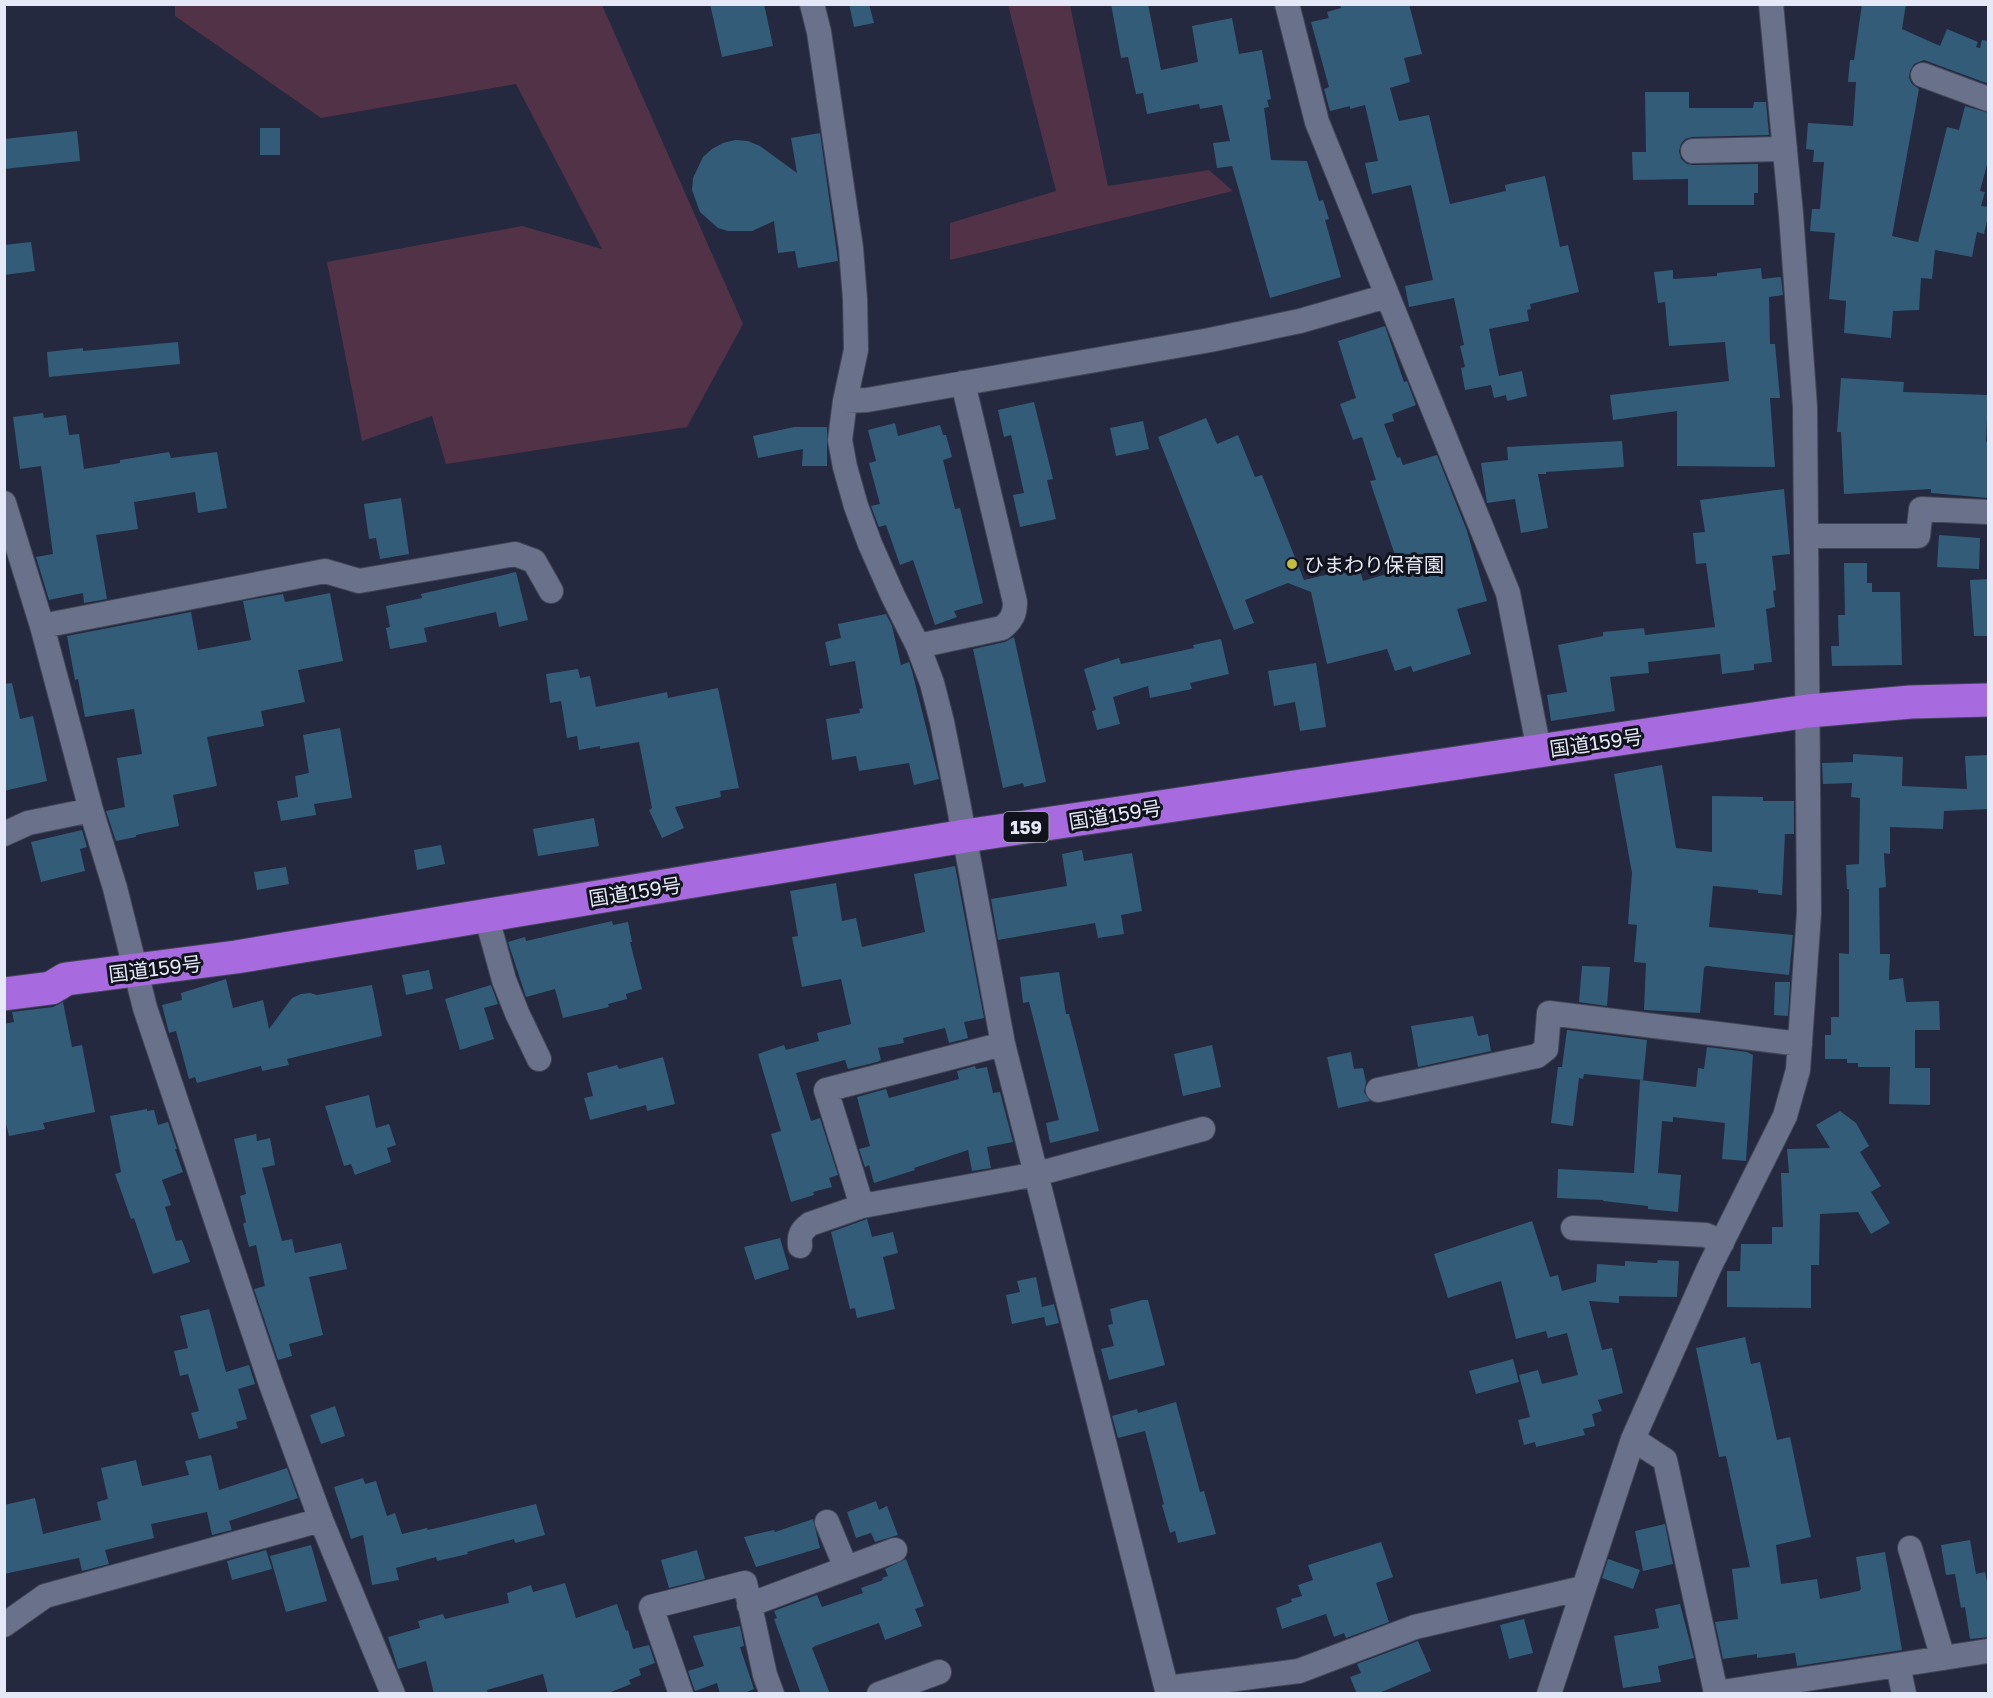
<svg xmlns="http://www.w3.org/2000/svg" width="1993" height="1698" viewBox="0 0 1993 1698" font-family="'Golos Text','Noto Sans JP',sans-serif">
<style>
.green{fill:#513246}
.building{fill:#335c78}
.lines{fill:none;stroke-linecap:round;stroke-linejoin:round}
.minor-casing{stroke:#424657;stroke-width:26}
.highway-casing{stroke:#424657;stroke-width:35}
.minor{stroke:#6a718a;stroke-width:24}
.highway{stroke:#a86bdf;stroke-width:33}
.poi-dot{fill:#c4bc3e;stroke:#10131c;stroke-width:2}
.labels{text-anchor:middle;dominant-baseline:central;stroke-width:6;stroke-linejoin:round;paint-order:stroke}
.shield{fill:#10131c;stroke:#a5a9b5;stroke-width:1.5}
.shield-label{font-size:18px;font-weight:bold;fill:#e5e9f7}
.poi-label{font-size:20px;fill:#e5e9f7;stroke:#10131c;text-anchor:start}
.street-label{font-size:20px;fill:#e5e9f7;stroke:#10131c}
</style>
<rect width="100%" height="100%" fill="#24293f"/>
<path class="green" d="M175,5H602L743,324L687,427L446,464L432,416L362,441L327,262L522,226L602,249L516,84L321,118L175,16Z
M1008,5H1070L1108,186L1209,170L1233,191L950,260V223L1056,191Z"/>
<path class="building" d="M710,4H764L773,46L722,57Z
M849,4H869L874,23L854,27Z
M1111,4H1148L1161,70L1198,62L1192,26L1232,18L1239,54L1262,50L1271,99L1267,100L1269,107L1264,108L1271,160L1307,161L1319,201L1323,200L1329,219L1325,220L1341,277L1270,298L1232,166L1217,168L1213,143L1230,141L1222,105L1200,109L1199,104L1147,114L1143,93L1136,94L1128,57L1121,58Z
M1340,4H1409L1422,54L1404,58L1410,82L1390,88L1399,121L1429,115L1450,204L1506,191L1505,185L1545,176L1560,247L1568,245L1579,292L1530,304L1531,309L1527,310L1529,321L1489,329L1499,376L1522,371L1527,396L1507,401L1506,395L1494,398L1491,385L1465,390L1461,368L1465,367L1460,346L1464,345L1454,298L1409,307L1405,286L1433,280L1411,185L1372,194L1365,163L1378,161L1365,105L1350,109V106L1330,111L1324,89L1329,87L1311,22L1329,18L1327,12L1341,8Z
M1862,4H1906L1902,29L1940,46L1947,29L1978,42L1976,47L1980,48L1982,40L1989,41V84L1924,60L1914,64L1910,71L1909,78L1912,84L1919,89L1892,236L1918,242L1947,127L1959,130L1965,106L1989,113V157L1980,191L1985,192L1981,206L1989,207V212L1984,234L1977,232L1972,257L1935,250L1932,279L1921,278L1919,310L1893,311L1891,338L1844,333L1846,301L1829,299L1835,233L1810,231L1812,209H1820L1824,162H1813L1814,150L1806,149L1808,123L1853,126L1856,82H1848L1850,60H1854Z
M1645,92H1689V108H1753L1754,102H1766L1769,135L1692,137L1685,139L1681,144L1679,151L1681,159L1687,164L1693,165L1758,164V193H1754V205H1688V179L1633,180L1632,152H1646Z
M260,128H280V155H260Z
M77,131L80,161L4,169V139Z
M820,133L838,261L798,268L795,251L778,253L774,221L752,231H728L718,228L700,212L692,190L693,178L703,157L712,149L723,143L735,140L748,141L760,146L797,173L791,138Z
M31,242L35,271L4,275V245Z
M1761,268L1762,279L1781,277L1783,295L1769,297L1770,344H1775L1780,398H1770L1775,467L1677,466V411L1613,420L1610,395L1729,381L1725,342L1669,346L1665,302L1658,303L1654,272L1673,270V279L1717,276V273Z
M1385,326L1404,382L1407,381L1416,405L1392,414L1394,421L1384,424L1397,458L1400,457L1403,465L1437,455L1467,531L1487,601L1457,609L1471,654L1413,672L1411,666L1395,671L1387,649L1327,664L1311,592L1288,583L1245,600L1254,623L1234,630L1158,437L1206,418L1217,444L1238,435L1255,477L1262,475L1304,580L1359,567L1363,581L1400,570L1370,481L1376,480L1362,437L1353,440L1340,404L1356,398L1338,341Z
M178,342L180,364L49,377L47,352L83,348V351Z
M1841,378L1904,382L1903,392L1988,395L1986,442H1989V498L1931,493V489L1844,494L1841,432H1837Z
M1034,402L1053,479L1047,480L1056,519L1020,527L1013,495L1024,493L1011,435L1004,437L998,410Z
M43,413L44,418L66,415L69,435L79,434L84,469L120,463V460L169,452L171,458L217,452L227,508L198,513L195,492L134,502L138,529L96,535L107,599L84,603L83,593L49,600L36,557L53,554L41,466L20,469L13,417Z
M1143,421L1149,449L1116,456L1110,428Z
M895,423L898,436L940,425L943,435H946L952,457L943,460L955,509L960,508L983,603L954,611L957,617L935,625L913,560L900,565L886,525L879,527L871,506L880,504L869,463L876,461L868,430Z
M794,427H827V466H802L803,449L758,458L753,436Z
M1622,441L1624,467L1546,472V474H1538L1548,528L1521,533L1515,499L1487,503L1481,463L1508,460L1507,447Z
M1784,489L1790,554L1772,556L1776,590L1773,591L1775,607L1766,609L1772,662L1754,664V670L1722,674L1720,654L1648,662L1649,673L1610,677L1615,711L1551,721L1547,695L1567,692L1558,645L1603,636V632L1644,628L1645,635L1715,627L1706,563L1696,564L1693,533L1705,532L1700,500Z
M401,498L409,554L380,559L376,538L369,539L364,504Z
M1939,535L1980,538L1979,569L1937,567Z
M1844,563H1867V583H1872V592H1900L1902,665L1832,666L1831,646H1839L1838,615H1845Z
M516,572L528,620L499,627L496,612L424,628L427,642L390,649L386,628L390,627L386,606L422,598L421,594Z
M1989,579V636H1974L1970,580Z
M330,593L343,661L298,670L305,702L261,711L264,726L207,737L217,786L173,795L179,826L136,835V837L116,841L106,811L125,807L117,758L142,754L134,709L85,717L78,679L75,680L67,636L191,612L198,650L251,640L243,601L283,594L285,602Z
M886,614L892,626L901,665L909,662L912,671L939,779L914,785L909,763L859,771L856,756L832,760L826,719L860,713L859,709L863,708L855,661L830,666L825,642L841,638L838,624Z
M1014,637L1046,782L1024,787L1023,783L1003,788L973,649L1005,642Z
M1221,639L1229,674L1190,683L1192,689L1150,698L1148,686L1113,697L1120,724L1097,730L1092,711L1096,710L1084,669L1119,658L1121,664L1194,648L1193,645Z
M1316,663L1326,727L1300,731L1295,702L1274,706L1268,671Z
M578,669L580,678L590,676L596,707L667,692L668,698L718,688L739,788L720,791L721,797L675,807L684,828L662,838L649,810L652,808L639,742L600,749V746L579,750L577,736L567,738L561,701L550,703L546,674Z
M12,683L20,719L33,716L47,781L4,791V684Z
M340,728L352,798L314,804L316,815L281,821L277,801L298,797L295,776L309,773L303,735Z
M1853,754L1903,757L1902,786L1967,789L1965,756L1989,755V809L1944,811L1943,829L1890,827V854L1884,853L1886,887L1879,888L1880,954H1890L1889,980L1903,978L1906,1002L1939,1001L1940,1030H1915V1068H1930V1105L1889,1104L1890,1067H1858V1063H1847V1059H1825V1035H1831V1017H1839V953L1849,954V889H1847L1846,865L1859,864L1860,798L1851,797L1852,783L1823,784L1822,763L1853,762Z
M1662,765L1676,848L1712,852V796L1763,797V801H1794V834H1785L1782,895L1758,893V890L1713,886L1709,927L1793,935L1789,975L1706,966L1704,968L1700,1013L1644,1010L1646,963L1634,962L1637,925L1628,924L1632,873L1614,774Z
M594,818L599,846L538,856L533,829Z
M82,830L87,847L80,849L85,871L41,882L31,842Z
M441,845L445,864L417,870L414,850Z
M1082,850L1084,861L1132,853L1142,911L1121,915L1124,934L1098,938L1095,923L998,940L991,899L1067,886L1062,854Z
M955,866L984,1018L964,1022L968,1038L949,1043L945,1028L903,1038L904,1043L878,1048L881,1060L877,1062L848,1069L845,1060L796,1073L811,1121L820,1118L838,1175L829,1178L832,1187L813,1192L814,1195L791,1202L771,1134L781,1131L758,1054L784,1045L786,1050L819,1041L817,1033L851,1024L841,979L802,987L792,937L798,936L790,891L836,883L842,921L856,918L862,947L925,932L914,874Z
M286,867L289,884L257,890L254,872Z
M612,921L613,925L628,922L632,942H630L642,989L626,994L627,999L608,1004L609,1007L563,1018L555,989L526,997L508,942L525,937L526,941Z
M1582,966L1610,967L1607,1006L1579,1002Z
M429,970L433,989L406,995L402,975Z
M1059,972L1066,1014H1069L1099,1131L1050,1143L1046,1123L1059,1120L1029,1002L1023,1003L1020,977Z
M226,979L233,1008L263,1000L269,1029L292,998L301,994L310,993L317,995L372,985L382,1036L287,1059L289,1065L262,1071L261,1066L197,1083L195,1077L189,1079L176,1031L169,1033L162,1005L182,1000L181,993Z
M1775,982H1790L1788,1016L1774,1015Z
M491,985L498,1004L484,1008L494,1039L460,1050L445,999Z
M63,1002L72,1047L82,1045L95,1112L43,1123L45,1129L9,1136L4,1116V1024L14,1022L12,1012L53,1007Z
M1473,1016L1478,1036L1488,1034L1491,1051L1418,1067L1411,1026Z
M1567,1030L1647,1040L1643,1080L1584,1074L1583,1079L1579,1078L1573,1126L1551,1123L1558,1067H1562Z
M1212,1045L1221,1087L1183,1096L1174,1054Z
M1707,1047L1747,1052L1753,1055L1746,1161L1722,1159L1725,1123L1673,1117V1122L1662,1121L1658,1173L1681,1175L1678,1212L1648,1209V1206L1603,1201V1200L1557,1198L1558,1169L1634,1173L1640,1080L1696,1087L1698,1068L1704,1069Z
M1351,1052L1354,1069L1363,1068L1366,1082L1364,1092L1370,1101L1338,1108L1327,1057Z
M663,1057L675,1104L647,1111L646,1105L590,1120L584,1098L593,1096L587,1073L617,1065L619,1069Z
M975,1066L976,1069L987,1067L993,1093L1000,1092L1013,1142L987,1147L991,1168L972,1171L968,1150L914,1168L915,1170L874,1183L869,1165L865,1167L859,1149L870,1146L857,1097L886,1089L889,1098L959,1079L957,1071Z
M369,1095L376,1128L389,1124L396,1145L387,1148L391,1162L355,1175L351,1164L344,1166L325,1106Z
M147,1109V1111L154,1110L158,1125L168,1122L177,1149H175L183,1172L162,1180L171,1205L165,1207L176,1241L182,1240L190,1262L153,1274L134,1218L131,1219L115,1174L121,1172L110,1116Z
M1840,1111L1856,1123L1869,1146L1860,1152L1881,1186L1871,1192L1890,1223L1871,1234L1858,1212L1820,1214L1819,1265H1811V1308L1727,1307V1271H1740L1741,1244H1772V1227H1783L1781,1173H1789L1787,1149L1830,1148L1816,1125Z
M256,1134L257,1141L270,1138L275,1165L262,1168L282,1241L292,1239L295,1253L341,1243L347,1269L309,1277L323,1335L289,1344L292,1356L278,1360L254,1289L265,1286L256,1245L249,1247L243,1224L246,1222L240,1196L246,1194L234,1139Z
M867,1219L872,1237L893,1232L898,1253L883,1257L895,1309L857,1318L855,1308L850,1309L831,1232Z
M1532,1221L1550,1277L1558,1275L1562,1291L1596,1282L1597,1264L1625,1266V1261L1657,1263L1658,1260L1679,1261L1677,1297L1619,1296V1303L1589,1301L1602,1350L1612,1348L1623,1393L1598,1400L1602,1411L1592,1414L1595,1426L1583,1429L1585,1435L1536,1447L1535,1442L1524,1445L1518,1420L1530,1417L1519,1375L1538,1370L1542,1384L1578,1375L1567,1333L1548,1338L1546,1331L1516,1339L1501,1281L1448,1298L1434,1254Z
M780,1238L789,1269L755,1280L744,1247Z
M1036,1277L1044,1317L1012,1324L1006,1295L1020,1292L1017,1281Z
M1142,1300H1148L1165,1365L1109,1380L1101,1349L1114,1346L1108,1325L1113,1324L1110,1309Z
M1054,1304L1059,1323L1046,1326L1042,1307Z
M209,1309L226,1372L249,1365L255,1384L238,1389L247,1419L236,1422L238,1428L199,1439L191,1413L199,1411L188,1374L180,1376L174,1351L188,1348L180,1316Z
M1745,1337L1751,1364L1760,1362L1777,1440L1790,1437L1811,1537L1776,1545L1781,1584L1817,1579L1820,1599L1859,1591L1861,1589L1856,1557L1885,1552L1902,1650L1797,1666L1795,1653L1757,1658V1654L1723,1659L1715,1622L1738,1619L1732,1569L1750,1567L1726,1456L1719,1457L1696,1348Z
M1513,1359L1519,1382L1476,1394L1469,1371Z
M1176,1402L1200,1492L1204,1491L1216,1534L1178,1543L1175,1531L1170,1533L1162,1505L1164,1504L1145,1431L1118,1438L1112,1416L1137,1409L1138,1413Z
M335,1406L345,1436L321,1444L310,1415Z
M211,1455L219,1490L287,1468L298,1498L229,1521L232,1530L212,1535L207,1512L151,1524L154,1538L105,1550L109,1564L82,1571L79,1558L4,1574V1505L35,1498L43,1534L101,1520L97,1502L108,1499L101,1468L136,1460L142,1486L189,1475L185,1461Z
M363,1478L365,1484L376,1481L387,1516L395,1513L402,1534L427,1528L428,1530L458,1523L536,1504L545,1535L515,1543L514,1539L467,1552L468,1554L437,1561L436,1557L396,1568L399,1580L372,1585L363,1535L351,1539L334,1487Z
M876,1501L879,1510L887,1506L898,1535L875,1542L871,1533L856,1538L847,1512Z
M813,1519L820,1548L756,1567L744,1537L774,1530L775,1532Z
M1665,1524L1673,1564L1643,1571L1635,1531Z
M1970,1540L1976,1574L1985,1572L1989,1591V1637L1970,1639L1965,1607L1961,1608L1955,1574L1946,1575L1941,1545Z
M1381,1542L1393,1577L1376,1583L1389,1622L1346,1638L1344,1633L1334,1637L1326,1614L1282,1629L1276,1608L1292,1602L1291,1599L1302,1596L1298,1585L1313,1580L1308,1565Z
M311,1545L327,1601L286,1612L270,1556Z
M266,1550L272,1569L232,1580L227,1561Z
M697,1550L705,1579L669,1588L661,1560Z
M906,1559L924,1606L915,1609L922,1626L885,1640L879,1623L815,1646L812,1648L830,1694H801L774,1619L777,1618L774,1611L817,1595L822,1607L863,1593L861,1588L883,1580L882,1578L888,1576L885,1569Z
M1608,1559L1640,1570L1633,1589L1602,1578Z
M565,1583L576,1618L617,1604L626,1631L628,1630L633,1649L649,1645L655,1663L639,1669L641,1675L629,1680L631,1684L606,1694H548L543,1674L487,1690L488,1694H434L426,1661L398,1669L388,1637L420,1628L418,1621L443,1614L445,1619L509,1603L507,1593L531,1585L533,1592Z
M1680,1604L1694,1658L1658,1666L1661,1682L1623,1688L1614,1636L1659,1628L1655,1609Z
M1524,1619L1533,1653L1509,1659L1500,1625Z
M740,1626L744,1646L740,1647L754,1689L742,1694H720L717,1683L695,1691L688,1671L704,1666L693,1636Z
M1418,1641L1431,1671L1377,1694H1357L1350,1677L1361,1673L1357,1664Z"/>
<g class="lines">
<defs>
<path id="minor" d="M812,4L819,32L851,248L855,299L856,350L845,401L840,440L845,467L856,506L870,544L893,596L918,646L932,683L942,722L958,802L1003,1044L1168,1694
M1287,4L1317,122L1508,593L1539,750
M1923,75L1988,99
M1693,151L1785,149
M845,401L867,400L1210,340L1300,321L1387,296
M4,503L42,626L91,810L115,888L145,1008L271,1384L321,1520L393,1694
M1806,536H1918L1921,509L1988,512
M42,626L325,571L359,581L515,554L534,561L551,591
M918,646L1002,628C1012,620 1015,614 1015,602L963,383
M4,834L28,823L91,810
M486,915L504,980L517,1013L539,1059
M1003,1044L826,1090L862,1206L1037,1174L1203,1129
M1378,1090L1537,1056L1546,1049L1549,1013L1800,1044
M1573,1228L1706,1235L1722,1243
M800,1246C799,1235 801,1231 810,1224L862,1206
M1633,1439L1665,1460L1716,1693L1898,1665L1904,1694
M827,1522L846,1568
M1910,1548L1943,1658
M749,1605L895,1550
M4,1625L45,1596L321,1520
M1898,1665L1988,1651
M1167,1688L1299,1671L1415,1627L1583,1588
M681,1694L651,1607L745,1583L765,1675L772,1694
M879,1694L939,1672
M1549,1694L1633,1439L1709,1268L1785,1116L1798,1070L1809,913L1805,407L1791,214L1771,4"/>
<path id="highway" d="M4,994L51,988L66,979L236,957L965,836L1808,711L1911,702L1988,700"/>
</defs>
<use href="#minor" class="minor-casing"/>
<use href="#highway" class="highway-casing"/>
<use href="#minor" class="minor"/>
<use href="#highway" class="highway"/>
</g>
<circle class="poi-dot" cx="1292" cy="564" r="6"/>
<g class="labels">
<rect class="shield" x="1003.5" y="812" width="45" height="30" rx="4.5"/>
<g class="shield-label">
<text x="1026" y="827">159</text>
</g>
<g class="poi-label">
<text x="1304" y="564">ひまわり保育園</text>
</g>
<g class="street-label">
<text transform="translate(1596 742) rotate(-8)">国道159号</text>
<text transform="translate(1115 814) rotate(-9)">国道159号</text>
<text transform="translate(635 891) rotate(-9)">国道159号</text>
<text transform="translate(155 968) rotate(-7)">国道159号</text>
</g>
</g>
<rect width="1993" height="1698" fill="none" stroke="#e5e9f7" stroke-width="12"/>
</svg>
